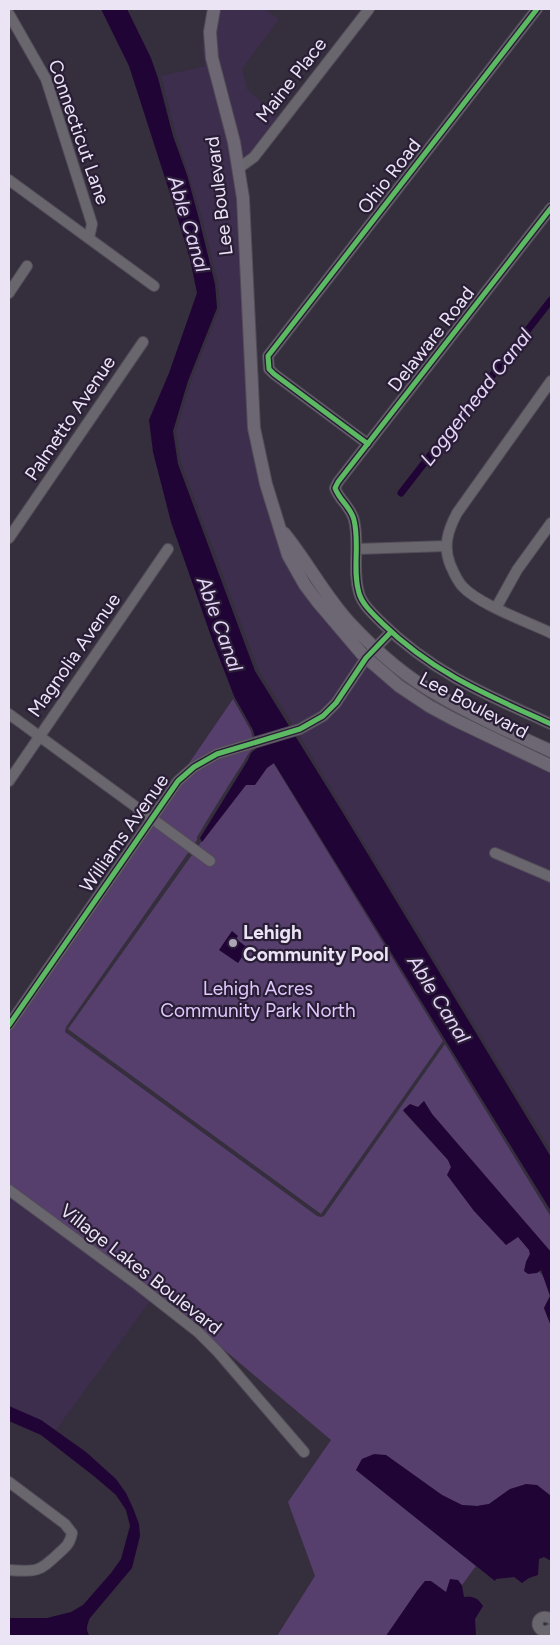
<svg xmlns="http://www.w3.org/2000/svg" width="560" height="1645" viewBox="0 0 560 1645" font-family="Figtree,sans-serif">
<style>
.built{fill:#3c2e4c}
.green{fill:#563f6c}
.water{fill:#210436}
.lines{fill:none;stroke-linecap:round;stroke-linejoin:round}
.canal{stroke:#210436;stroke-width:7}
.minor-casing{stroke:#524c59;stroke-width:12}
.major-casing{stroke:#524c59;stroke-width:14}
.minor{stroke:#6a666d;stroke-width:10}
.major{stroke:#6c6772;stroke-width:12}
.cycleway-casing{stroke:#2a1e37;stroke-width:8}
.cycleway{stroke:#5cba63;stroke-width:5}
.poi-dot{fill:#aba4b4;stroke:#2a1e37;stroke-width:2}
.labels{text-anchor:middle;dominant-baseline:central;stroke-width:4.5;stroke-linejoin:round;paint-order:stroke}
.street-label{font-size:19px;fill:#ebe4f5;stroke:#2a1e37}
.poi-label{font-size:19px;font-weight:bold;fill:#ebe4f5;stroke:#2a1e37;text-anchor:start}
.park-label{font-size:19px;fill:#e1c8fe;stroke:#2a1e37}
.water-label{font-size:20px;font-style:italic;fill:#e6d5fa;stroke:#2a1e37}
</style>
<rect width="100%" height="100%" fill="#352e3c"/>
<path class="built" d="M206,9H210L235,169L245,333L274,528L361,659L333,701L321,713L294,727L258,669L181,463L176,431L191,381L220,307L218,283L202,218L176,135L161,76L205,66L202,48Z
M218,9H265L279,19L242,69L247,89L279,118L242,168L215,57Z
M366,663L551,770V1151L298,734L304,732Z
M9,1192L153,1297L56,1430L41,1420L9,1406Z"/>
<path class="green" d="M233,699L251,731L253,739L183,772Z
M255,747C248,752 246,759 241,766C226,789 212,812 197,837V840L66,1027L65,1032L317,1216L321,1217L324,1216L445,1044L551,1217V1252L432,1114L424,1101L418,1107L403,1111L448,1160L451,1167L506,1245L518,1236L529,1250L530,1254L526,1262C543,1272 545,1277 550,1296L544,1308L551,1326V1496L537,1485L510,1489L489,1504L477,1506L462,1505L442,1495L386,1455L362,1459L356,1470L476,1566L462,1585L458,1580L446,1592L425,1581L417,1591L386,1636H277L315,1576L288,1502L331,1440L215,1342L9,1192V1031L181,783L210,761Z
M266,751L443,1041L321,1214L68,1029Z"/>
<path class="water" d="M101,9H127L151,58L158,78L173,136L187,175L199,219L215,284L217,308L188,381L173,431L178,464L255,671L343,813L551,1157V1211L274,763L267,768L255,785H246L202,842L200,838L248,760L251,753L258,747L253,730L234,696L212,639L171,522L153,452L149,420L169,373L197,293L190,259L174,206L129,66Z
M232,931L238,936L236,939L248,948L238,963L219,950Z
M424,1101L432,1114L551,1252V1326L544,1308L550,1296L541,1270L537,1273L528,1274L524,1271L526,1262L530,1254L529,1250L518,1237L506,1245L474,1211L447,1175L451,1167L448,1160L403,1110L410,1104L418,1107Z
M9,1406L41,1420L86,1452L116,1479L126,1493L133,1508L139,1524L140,1536L132,1568L90,1618C87,1625 85,1630 90,1636H9V1618H47L71,1612L83,1605L111,1573L121,1559L130,1526L126,1510L116,1495L95,1477L41,1435L9,1421Z
M374,1454L386,1455L442,1495L462,1505L477,1506L489,1504L510,1489L526,1484L537,1485L551,1496V1561L544,1557L539,1559L538,1575L529,1578L522,1583L514,1577L496,1579L495,1581L356,1470L362,1459Z
M450,1579L458,1580L462,1586L464,1597C473,1596 478,1598 483,1606L475,1619L476,1636H386L417,1591L425,1581H431L446,1592Z"/>
<g class="lines">
<path class="canal" d="M401,493L551,300"/>
<defs>
<path id="minor" d="M9,14L46,79L92,224L89,238
M239,168L254,157L369,9
M9,180L154,286
M551,208L338,482L335,488C339,500 351,507 354,520C360,544 352,570 359,593C362,604 373,614 382,623C433,673 487,695 551,724
M9,293L27,266
M551,381L457,513C448,530 443,546 450,564C454,573 457,581 463,587C480,605 528,622 551,633
M368,444L274,374L269,369L268,356L537,9
M9,538L143,342
M357,549L446,546
M496,608L517,570L551,523
M9,714L210,861
M9,781L168,549
M495,853L551,877
M9,1025L178,781L194,767L217,754L300,729L323,716L336,703L366,658L391,632
M9,1190L138,1285L198,1332L218,1352L304,1452
M9,1482L65,1524L72,1533C70,1543 67,1546 59,1553C39,1572 37,1572 9,1570
M551,1619C540,1611 531,1626 544,1632L551,1629"/>
<path id="major" d="M214,9L210,32L212,58L234,142L243,198L254,428L266,484L288,555L305,585L317,601L362,654L399,686L429,706L455,720L551,766
M284,533C307,561 324,595 349,622C375,650 405,677 438,695C474,716 513,734 551,751"/>
</defs>
<use href="#minor" class="minor-casing"/>
<use href="#major" class="major-casing"/>
<use href="#minor" class="minor"/>
<use href="#major" class="major"/>
<defs>
<path id="cycleway" d="M551,208L338,482L335,488C339,500 351,507 354,520C360,544 352,570 359,593C362,604 373,614 382,623C433,673 487,695 551,724
M368,444L274,374L269,369L268,356L537,9
M9,1025L178,781L194,767L217,754L300,729L323,716L336,703L366,658L391,632"/>
</defs>
<use href="#cycleway" class="cycleway-casing"/>
<use href="#cycleway" class="cycleway"/>
</g>
<circle class="poi-dot" cx="233" cy="943" r="5"/>
<g class="labels">
<g class="street-label">
<text transform="translate(291 80) rotate(-52)">Maine Place</text>
<text transform="translate(79 132) rotate(71)">Connecticut Lane</text>
<text transform="translate(389 176) rotate(-52)">Ohio Road</text>
<text transform="translate(219 196) rotate(-97)">Lee Boulevard</text>
<text transform="translate(431 339) rotate(-52)">Delaware Road</text>
<text transform="translate(70 418) rotate(-56)">Palmetto Avenue</text>
<text transform="translate(74 655) rotate(-55)">Magnolia Avenue</text>
<text transform="translate(474 705) rotate(28)">Lee Boulevard</text>
<text transform="translate(124 833) rotate(-55)">Williams Avenue</text>
<text transform="translate(141 1269) rotate(38)">Village Lakes Boulevard</text>
</g>
<g class="poi-label">
<text x="243" y="932">Lehigh<tspan x="243" dy="22">Community Pool</tspan></text>
</g>
<g class="park-label">
<text x="258" y="988">Lehigh Acres<tspan x="258" dy="22">Community Park North</tspan></text>
</g>
<g class="water-label">
<text transform="translate(189 224) rotate(73)">Able Canal</text>
<text transform="translate(476 397) rotate(-52)">Loggerhead Canal</text>
<text transform="translate(220 624) rotate(70)">Able Canal</text>
<text transform="translate(439 999) rotate(58)">Able Canal</text>
</g>
</g>
<rect width="560" height="1645" fill="none" stroke="#ebe4f5" stroke-width="20"/>
</svg>
